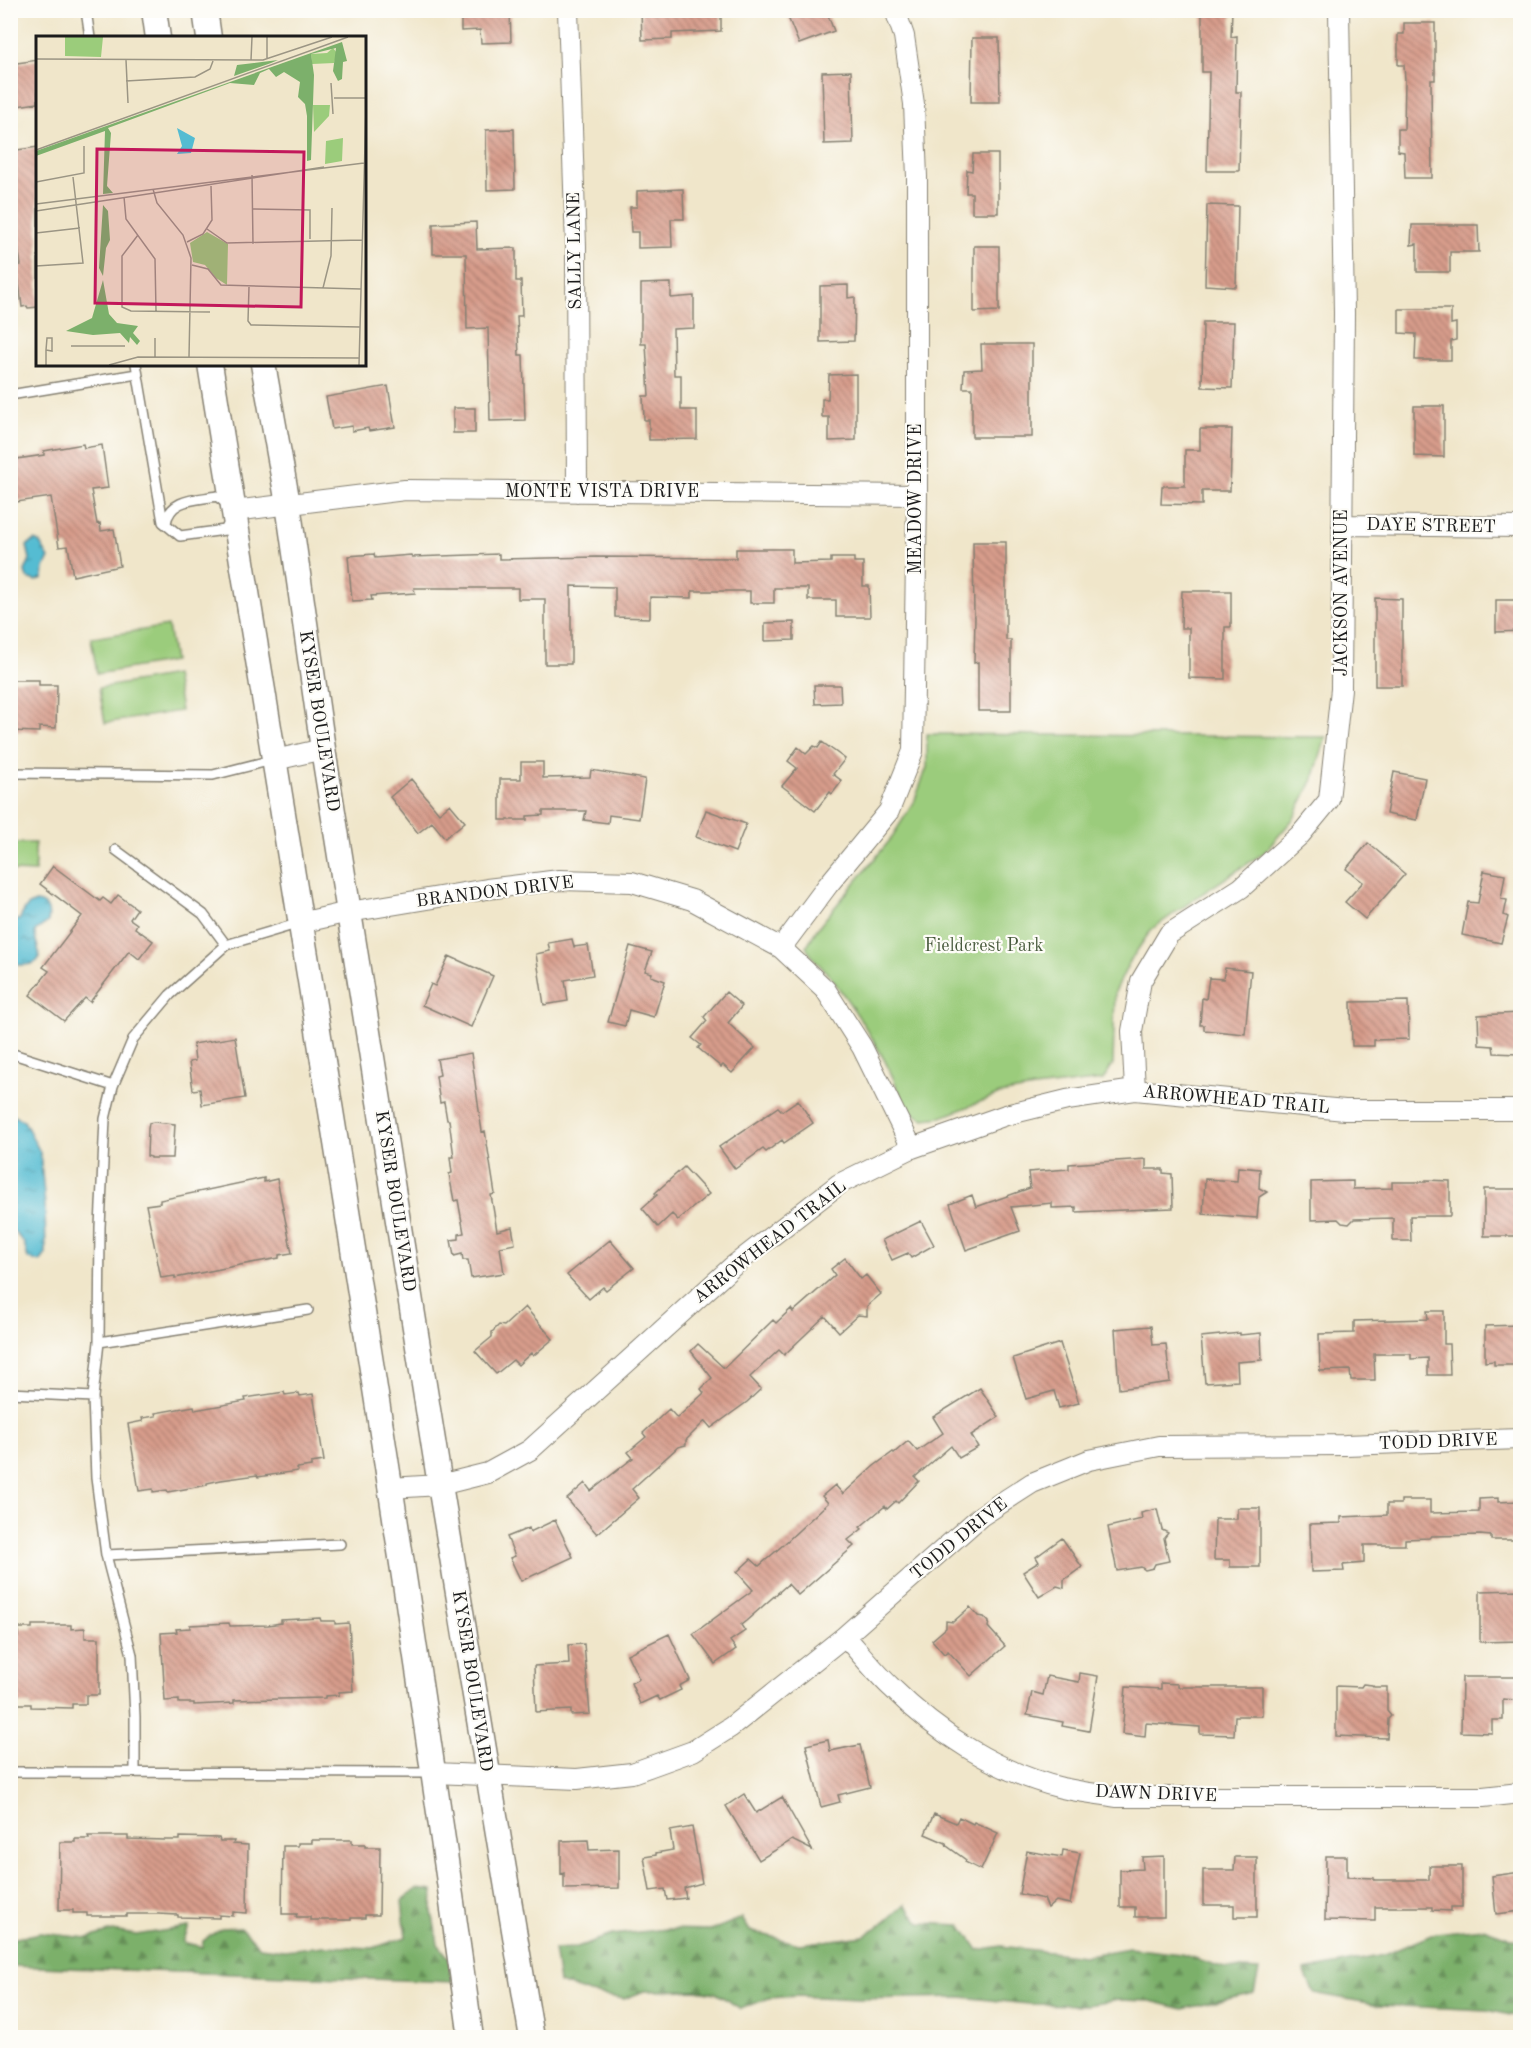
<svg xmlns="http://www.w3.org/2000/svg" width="1531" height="2048" viewBox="0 0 1531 2048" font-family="'Old Standard TT',serif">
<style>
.forest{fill:url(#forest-firs);stroke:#4c6644;stroke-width:1.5}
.park{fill:#9bcc7b;stroke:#5c744c;stroke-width:1.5}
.water{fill:url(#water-ripples);stroke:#386c77;stroke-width:1.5}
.building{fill:url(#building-back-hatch)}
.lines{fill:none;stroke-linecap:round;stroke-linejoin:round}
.service-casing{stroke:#868173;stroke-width:12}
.minor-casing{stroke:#868173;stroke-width:22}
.tertiary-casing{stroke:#868173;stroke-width:27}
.service{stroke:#fff;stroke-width:9}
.minor{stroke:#fff;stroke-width:20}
.tertiary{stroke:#fff;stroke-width:24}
.labels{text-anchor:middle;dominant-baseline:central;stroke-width:4.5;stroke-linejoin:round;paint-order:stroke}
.street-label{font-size:18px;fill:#1c1c1c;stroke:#fdfcf7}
.park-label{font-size:18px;fill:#485a3d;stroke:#fdfcf7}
.inset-road{fill:none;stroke:#9b9584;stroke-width:1.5}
.view{fill:#c2185b;fill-opacity:0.15;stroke:#c2185b;stroke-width:3}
.inset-edge{fill:none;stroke:#1c1c1c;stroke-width:3}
</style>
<defs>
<pattern id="forest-firs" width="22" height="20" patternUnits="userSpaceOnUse" patternTransform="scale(1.5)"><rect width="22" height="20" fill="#7cb06b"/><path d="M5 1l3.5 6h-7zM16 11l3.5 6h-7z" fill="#658e57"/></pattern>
<pattern id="water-ripples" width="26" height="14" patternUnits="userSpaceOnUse" patternTransform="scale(1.5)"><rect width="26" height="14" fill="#54bcd2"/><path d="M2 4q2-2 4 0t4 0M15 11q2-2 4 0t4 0" fill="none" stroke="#4598aa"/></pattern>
<pattern id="building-back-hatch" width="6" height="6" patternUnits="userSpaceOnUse" patternTransform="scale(1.5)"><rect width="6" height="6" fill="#d79c8b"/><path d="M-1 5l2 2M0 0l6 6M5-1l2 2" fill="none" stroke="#ae7e71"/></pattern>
</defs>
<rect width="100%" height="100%" fill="#fdfcf7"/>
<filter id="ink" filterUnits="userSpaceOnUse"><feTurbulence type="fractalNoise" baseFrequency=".0167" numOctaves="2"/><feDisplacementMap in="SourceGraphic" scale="12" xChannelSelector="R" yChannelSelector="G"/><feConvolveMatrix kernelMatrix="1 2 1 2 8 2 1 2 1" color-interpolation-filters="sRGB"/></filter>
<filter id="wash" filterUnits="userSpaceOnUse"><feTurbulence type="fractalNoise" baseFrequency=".008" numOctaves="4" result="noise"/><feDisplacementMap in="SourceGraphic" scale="24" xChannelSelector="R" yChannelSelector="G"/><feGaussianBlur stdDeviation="1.35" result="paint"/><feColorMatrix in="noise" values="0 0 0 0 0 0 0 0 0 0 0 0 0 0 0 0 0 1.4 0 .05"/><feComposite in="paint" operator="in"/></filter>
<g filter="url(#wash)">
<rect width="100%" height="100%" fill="#f0e6ca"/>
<path class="forest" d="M417,1889L433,1891L432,1911L438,1944L449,1958L453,1982L11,1966V1939L40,1933L88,1938L113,1931L136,1935L189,1927L183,1942L202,1947L203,1941L221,1928L241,1927L260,1947L284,1950L324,1946L373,1948L406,1937L402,1901Z
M905,1904L920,1923L961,1925L978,1950L1001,1946L1083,1956L1129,1948L1181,1954L1225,1968L1259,1970L1254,1993L1183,2009L1150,2001L1119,2000L1087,2005L1028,2004L961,1997L858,1999L797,1996L769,1998L741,2009L716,1993L696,1990L644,1991L624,1999L590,1993L559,1983L554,1949L574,1948L612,1935L666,1929L712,1930L742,1918L750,1931L799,1944L864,1936L886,1921Z
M1483,1928L1520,1941V2017L1487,2010L1379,2005L1314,1993L1304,1971L1384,1955L1436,1933Z"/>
<path class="park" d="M168,626L174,661L97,674L91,638Z
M175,675L181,711L105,723L99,688Z
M927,734L1326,737L1313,779L1294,818L1264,853L1203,893L1151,930L1130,961L1115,992L1113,1064L1103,1080L1034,1088L1000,1094L942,1117L924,1119L906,1110C890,1062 862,1020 833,980C824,968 814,962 806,947L817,929L890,840L914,802L927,767Z
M11,843H35V872L11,871Z"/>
<path class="water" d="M35,540L40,543L49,558L44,568L43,578L36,581L27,578L25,571L30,559L27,546L31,542Z
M36,902C48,903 50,911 48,922L35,931C33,945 54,967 18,965L12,958L14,956L13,948L11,945V920H19C25,910 25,905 36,902Z
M11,1114L24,1121L40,1152L45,1205L46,1254L40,1262L28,1259L24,1243L11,1228Z"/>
<g id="blocks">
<path class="building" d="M461,10H510L511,42L481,43L480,30L461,31Z
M641,10H721V31L672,33V39L642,40Z
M785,10H826L834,31L799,44Z
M1202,10H1232L1231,37L1237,36L1236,92H1241L1239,171H1207L1209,72H1202Z
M1404,23H1435V80H1431L1432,178H1405L1404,152L1398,151V129H1404L1405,80L1404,65H1398V34H1404Z
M972,38H999L1000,102H971Z
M38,60V103L10,107V64Z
M851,71L853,143L824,144L822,72Z
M514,129L515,189L487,190L486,130Z
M38,147V307L28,308L27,306L22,307L17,266L21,265L13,217H10V151Z
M973,154H998V213H972V193H966L967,170L972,171Z
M683,189L684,219H671L672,247L638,248V232H631L630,207H637V191Z
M1207,205L1238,206L1236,287L1205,285Z
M476,222L477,249L516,248V281H521L522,316H517L519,355H523L525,420L490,421L488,328L467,329L466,254H433V224Z
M1412,225H1478L1479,252H1450V272H1417V244L1411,245Z
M974,246H999V311L974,312Z
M671,283V298L694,296V328L673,329L674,375H681V410H697V439L649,440V420H644L643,396H649L646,344H641V284Z
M848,285V298L855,297L854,341L820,342V286Z
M1399,309H1451V324L1456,323V340L1451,341V360H1415L1416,334L1399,333Z
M1203,322H1234L1232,388L1202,387Z
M981,344H1032V437H972V388H963L964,370L982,369Z
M856,374V440L829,441V417H822V399H828L829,375Z
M388,386L395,427L369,431L368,428L352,431V426L332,429L326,397Z
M1414,406H1444V457L1414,456Z
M453,408H475V433H453Z
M1200,429H1232L1230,491H1202V505L1161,504L1162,486H1185V450H1200Z
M83,444L84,448L102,445L108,488L91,490L97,524L100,523L101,531L114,529L120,566L73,576L68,546L59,547L51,497L10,503V460L44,455V451Z
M973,542H1006V640H1011V711H978V662L974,663L975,616H974Z
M736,549H792V563L831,562V558H854V562H863V586H869L870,617H836V600H808V588H774V603H750V591H692V598L650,597V618L615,617V587L571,586V664H545V599H518V588H414L415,593L371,596L372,600L352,601L348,556L374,554L375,558L411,555L412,557L499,554V559L596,557L736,558Z
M1182,591H1231V627H1225V679L1189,678V628H1181Z
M1375,598L1402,599V686H1375Z
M1496,600H1521V631L1496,632Z
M794,622V640L765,641V623Z
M10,680H39V685H57L56,728L39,727V732L10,731Z
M814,685H840L841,703L815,704Z
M822,742L845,759L833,774L842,781L832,794L830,792L815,811L782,786L797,768L788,761L798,747L806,754L814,746L818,748Z
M521,762H543V778L590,777L591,770L645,779L639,819L609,815L608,823L584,820L586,811H543V815L527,816V820H500V779H521Z
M1394,772L1425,778L1417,820L1386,814Z
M411,779L439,813L450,804L465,822L445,838L432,822L418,833L390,797Z
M706,810L746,824L735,852L696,837Z
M1368,843L1405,874L1365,919L1345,902L1363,882L1346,869Z
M53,866L100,901L103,898L111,904L118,895L137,909L130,919L137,924L135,928L153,941L139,959L129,951L90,1002L85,998L64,1021L30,995L49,971L43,967L82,916L40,884Z
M1484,871L1505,875L1501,899L1507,900L1504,915L1508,917L1501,943L1462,935L1468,902L1478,903Z
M572,939L574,947L588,945L593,975L565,980L568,1001L544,1005L536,954L550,951L548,943Z
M630,946L652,952L645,971L652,973L651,976L665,981L654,1017L629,1010L625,1026L608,1022Z
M449,956L493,976L471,1027L422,1005L431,984L435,986Z
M1225,968L1251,971L1245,1034L1204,1030V1025H1200L1202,998L1206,999L1209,978L1223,979Z
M726,992L742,1006L728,1023L755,1048L732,1073L723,1065L721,1067L698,1048L701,1045L692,1038L707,1021L704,1017Z
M1408,1001L1409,1039L1374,1040V1046H1352L1351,1002Z
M1521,1013V1046H1518V1054L1494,1053L1493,1046L1479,1045L1478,1015Z
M235,1037L245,1098L202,1105L200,1089L193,1090L189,1062L195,1061L193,1044Z
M471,1053L482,1132L485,1131L495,1194L491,1195L497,1231L512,1227L515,1244L500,1247L504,1273L471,1278L468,1260H463L462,1254L454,1256L451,1240L459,1239V1234L464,1233L458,1200L454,1201L449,1174L452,1173L450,1157H454L449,1120H447L444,1102L440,1103L436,1076L440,1075L437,1059Z
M798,1100L813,1123L784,1143L782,1140L766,1152L763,1149L735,1169L719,1147L778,1107L782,1111Z
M154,1122L175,1124L173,1158H151V1157L147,1156L148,1129L149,1123Z
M1146,1159V1169H1163V1173L1172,1174L1173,1208L1076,1212V1207L1052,1208V1203L1011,1207L1020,1231L966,1250L950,1204L972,1195L976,1207L1030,1188L1028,1172L1069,1169V1164Z
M684,1167L709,1194L678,1220L672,1214L658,1227L642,1208L657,1195L655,1193Z
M1238,1167L1260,1169L1259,1188L1267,1192L1259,1197L1257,1218L1203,1214L1205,1179L1237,1181Z
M264,1178V1182L277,1179L292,1253L279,1255V1258L240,1265L175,1278V1276L161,1278L146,1205L160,1203V1200Z
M1426,1180L1450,1181V1216H1410L1411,1241H1393V1218L1354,1219L1349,1224L1342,1223L1338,1219L1311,1220V1182L1353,1181V1189L1392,1188V1182H1426Z
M1484,1189H1521V1236H1484Z
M921,1221L934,1245L911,1258L908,1253L892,1260L882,1240Z
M610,1240L634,1268L606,1290L603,1287L589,1299L567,1275Z
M845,1258L861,1279L866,1275L881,1294L867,1306V1316L858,1315L839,1332L825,1316L784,1355L779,1350L750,1377L761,1389L747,1402L711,1428L705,1421L686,1440V1445L678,1447L632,1489L639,1498L597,1534L567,1499L585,1483L591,1491L633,1458L628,1452L646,1437L643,1433L669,1409L677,1418L704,1393L701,1389L712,1378L691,1351L698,1344L724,1368L773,1320L776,1323L791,1309L793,1312L835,1275L831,1269Z
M525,1307L553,1339L533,1356L531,1353L518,1365L513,1360L496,1374L475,1351L492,1337V1332L499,1325L504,1326Z
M1427,1311H1444V1344H1449L1450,1375H1428V1358L1411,1359V1354H1374L1375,1380H1351L1350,1370L1320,1371L1319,1334L1354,1333V1321L1428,1319Z
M1521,1325V1365H1494V1361L1485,1362V1326Z
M1151,1326L1153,1345L1166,1344L1170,1382L1119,1389L1115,1329Z
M1240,1333V1335L1261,1333L1262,1360L1237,1362L1238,1381L1205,1383L1201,1337Z
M1060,1343L1079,1403L1059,1408L1054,1391L1026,1399L1013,1358Z
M980,1388L999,1417L971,1435L978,1447L959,1458L951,1446L915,1477L919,1481L898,1503L896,1501L887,1509L885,1506L860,1527L862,1529L848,1540L854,1546L798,1595L788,1584L746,1621L741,1625L745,1631L730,1641L736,1649L715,1664L693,1634L753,1590L737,1572L751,1559L759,1566L783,1545L828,1503L822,1496L835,1485L843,1494L874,1466L893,1452L894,1453L908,1441L917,1451L943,1433L933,1417Z
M284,1392L285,1395L299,1393L300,1396L313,1394L324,1461L311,1463V1466L297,1468L298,1471L258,1477L257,1475L221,1480L207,1483V1485L168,1492L167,1490L153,1492V1489L139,1491L128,1424L143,1421L142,1418L156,1416L155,1413L194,1406L195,1410L246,1401L245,1398Z
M1498,1498V1502L1519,1501L1521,1540H1491V1536L1480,1535L1431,1536L1429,1538L1405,1539V1545H1364V1563L1343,1565L1344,1571L1311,1572L1310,1524L1341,1523V1517L1387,1515V1504H1401V1500H1430V1513L1479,1512V1499Z
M1237,1508H1260V1567H1230V1560H1214L1215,1519H1237Z
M1157,1509L1162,1530L1168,1533L1164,1538L1169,1561L1155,1564L1153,1568L1145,1570L1141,1567L1117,1571L1108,1527L1142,1519L1141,1513Z
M555,1520L573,1557L521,1581L510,1558L515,1556L507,1537L529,1528L530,1532Z
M1062,1538L1082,1567L1064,1580V1588L1057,1586L1039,1597L1023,1572L1039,1562L1036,1557Z
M1521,1590V1641L1480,1642V1591Z
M970,1607L978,1616L984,1617L989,1622L988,1627L1005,1646L971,1676L948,1651L944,1654L932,1640L946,1628V1621L953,1622Z
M320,1618L321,1621H335V1624L349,1623L353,1691L339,1692V1695L325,1696V1698L234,1700V1703L194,1705V1703H179V1700L165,1701L161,1633L177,1632L176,1629L190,1628V1625L229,1623L230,1626L268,1625L281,1623V1620Z
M32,1625H71V1629L85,1628V1638H99V1695H86V1704H72V1708L31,1707V1704H17V1695H10V1637H18V1628H32Z
M669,1634L690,1680L679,1686L681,1690L660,1700L657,1696L640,1704L631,1683L639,1679L627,1654Z
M584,1644L590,1714L571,1715V1710L536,1712L534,1666L569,1664L568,1645Z
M1080,1673L1098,1676L1089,1731L1062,1726L1063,1722L1027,1715L1032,1692L1043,1695L1047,1676L1079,1682Z
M1462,1677H1517L1516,1700L1503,1699V1720H1492V1733L1461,1732Z
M1161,1683L1178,1684V1687H1262V1716H1235L1234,1735L1200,1734V1727L1146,1723L1145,1737L1122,1734L1126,1687L1161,1689Z
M1363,1684L1372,1685L1374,1687H1387V1711L1391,1716L1388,1719L1387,1738L1336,1736V1686L1361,1687Z
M828,1740L830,1751L860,1745L870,1787L838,1795L840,1802L821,1807L806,1745Z
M744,1794L756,1813L782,1797L812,1850L792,1840L759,1860L726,1806Z
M934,1814L956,1823L959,1817L973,1824L974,1822L998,1833L981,1870L965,1862L966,1860L947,1846L946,1843L925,1834Z
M692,1827L702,1883L684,1888L686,1898L667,1900L665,1889L650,1891L644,1857L656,1855V1853L673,1850L670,1831Z
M88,1836H128V1839L166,1840H180V1837L219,1838L220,1841H234L233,1844L248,1845L247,1913L233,1912V1916L219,1915V1918L178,1917V1915L158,1914H127V1916H87V1913H73V1910H59L60,1842H75V1839H89Z
M312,1840H352V1844H365V1847H380L379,1915H365V1918H351V1920H310V1917H296L297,1914H282L283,1846H298V1843H312Z
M588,1840L589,1850L619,1849V1888L564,1889V1873L561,1874V1841Z
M1063,1850L1080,1853L1070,1904L1056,1901L1048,1908L1044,1899L1019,1894L1027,1851L1062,1857Z
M1164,1856V1917H1135V1907H1120V1870L1143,1869L1142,1857Z
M1326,1856H1347V1877L1374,1878V1880H1429V1866H1462V1907H1451V1911L1432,1910V1907H1375V1921L1325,1920Z
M1235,1857H1257V1917H1234V1905H1203V1870H1234Z
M1521,1872V1911L1496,1914L1492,1876Z"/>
</g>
</g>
<g filter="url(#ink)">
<use href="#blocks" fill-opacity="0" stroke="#868173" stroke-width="1.5"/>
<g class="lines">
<defs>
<path id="service" d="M86,10L90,38
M136,364L163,522L180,536L225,530L230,522
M10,395L137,374
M166,523C170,498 197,500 217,496L228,505
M10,773L213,775L272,760
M116,850L203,914L226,945
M10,1053L113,1086
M99,1342L308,1310
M10,1393L93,1397
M106,1555L340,1544
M10,1772L431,1773
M135,1772V1717L132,1655L106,1555L96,1478L93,1397L99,1342L100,1227L105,1119L113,1086L133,1039L170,995L226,945L300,923"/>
<path id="minor" d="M568,10L576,246L577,492
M234,511L405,490L917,495
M1342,525L1520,527
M275,760L323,749
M300,923L349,912L487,889L559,880L632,882L692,900L781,948L825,989L862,1047L912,1148
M781,948L828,885L889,811L913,751L917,495V177L914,104L904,36L895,10
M1135,1090L1132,1031L1141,981L1169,934L1241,888L1301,834L1329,800L1341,689L1344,313L1339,10
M390,1488L440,1485L488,1473L530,1450L732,1267L839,1184L912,1148L1006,1115L1067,1100L1135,1090L1345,1110H1520
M845,1636C860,1653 874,1671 891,1687C938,1734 997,1772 1062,1788C1080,1792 1098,1794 1116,1797H1483L1520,1793
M435,1773L577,1779L632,1773L693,1751L731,1727L845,1636L981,1516L1032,1483L1089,1460L1159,1446L1345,1445L1520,1439"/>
<path id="tertiary" d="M154,10L158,38
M205,10L209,38
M210,364C300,922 394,1479 471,2038
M263,364L288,504L323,749L440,1485L532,2038"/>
</defs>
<use href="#service" class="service-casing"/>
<use href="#minor" class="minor-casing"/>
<use href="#tertiary" class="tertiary-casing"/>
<use href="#service" class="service"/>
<use href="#minor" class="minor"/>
<use href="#tertiary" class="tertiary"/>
</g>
</g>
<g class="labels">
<g class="street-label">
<text transform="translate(575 251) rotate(-91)">SALLY LANE</text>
<text x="602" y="492">MONTE VISTA DRIVE</text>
<text transform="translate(916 499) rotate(-90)">MEADOW DRIVE</text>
<text transform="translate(1431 526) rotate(1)">DAYE STREET</text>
<text transform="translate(1342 593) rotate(-90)">JACKSON AVENUE</text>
<text transform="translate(319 721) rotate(81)">KYSER BOULEVARD</text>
<text transform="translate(495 892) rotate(-7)">BRANDON DRIVE</text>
<text transform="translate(1236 1100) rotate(5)">ARROWHEAD TRAIL</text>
<text transform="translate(395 1201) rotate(81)">KYSER BOULEVARD</text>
<text transform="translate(770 1242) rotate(-38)">ARROWHEAD TRAIL</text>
<text transform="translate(1438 1442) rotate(-2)">TODD DRIVE</text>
<text transform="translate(959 1539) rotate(-39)">TODD DRIVE</text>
<text transform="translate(472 1681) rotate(81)">KYSER BOULEVARD</text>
<text transform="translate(1156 1794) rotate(2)">DAWN DRIVE</text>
</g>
<g class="park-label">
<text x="984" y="946">Fieldcrest Park</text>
</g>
</g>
<g transform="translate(36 36)">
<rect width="330" height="330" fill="#f0e6ca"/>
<path d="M29,1H67L65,21L29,20ZM297,12L301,17L298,27L276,28L275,18L291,17ZM277,69H294L293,80L278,96ZM307,102L306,125L289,128L290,105Z" fill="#9bcc7b"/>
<path d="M306,6L311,25L307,26L306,43L302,45L297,35L300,12L275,18L278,39L275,124L271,125V80L269,68L262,61L264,46L248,36L240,41L233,33L224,37L218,49L194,47L72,92L75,97L71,150L77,157L67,158L69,95L0,120V115ZM242,24L235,27L198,40L201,29ZM67,169L72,175L74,204L70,212L67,240L63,232ZM67,244L73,278L81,287L102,290L97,297L104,305L101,309L94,301L93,307L84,297L57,299L30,295L56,282Z" fill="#7cb06b"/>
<path d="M171,196L192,208L191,249L180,242L169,229L157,226L154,207Z" fill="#9bcc7b"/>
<path d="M141,92L159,102L155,117L141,118L146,110Z" fill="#54bcd2"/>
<path class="inset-road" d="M231,1V23M0,23L227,24L296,1M90,24L92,67M215,24L216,1M90,45L159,41L174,33L177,25M295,47L297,78M298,62H330M0,114L312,1M216,139L217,208M0,146L48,137V110M117,153L121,167L147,199L155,222L153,321M88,161L90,183L119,223L120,275M0,168L328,127M217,173L274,174V203M0,175L288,131M171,193L191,207L326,204M0,197L44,192M102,199L86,220V271L95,275L174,276M151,206L167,198L176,184L175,150M156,229L172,233L185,249L325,253M0,230L47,227L37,141M213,251L212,285L215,289L324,291M287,252L295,220L296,172M35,310H89M119,321V302M295,322H321M10,329V314L11,302H16V315L10,314M73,329L102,321L323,322M323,329L330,71"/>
<path class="view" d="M61,113L268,116L265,271L59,267Z"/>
<rect width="330" height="330" class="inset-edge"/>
</g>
<rect width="1531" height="2048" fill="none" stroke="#fdfcf7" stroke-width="36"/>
</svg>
